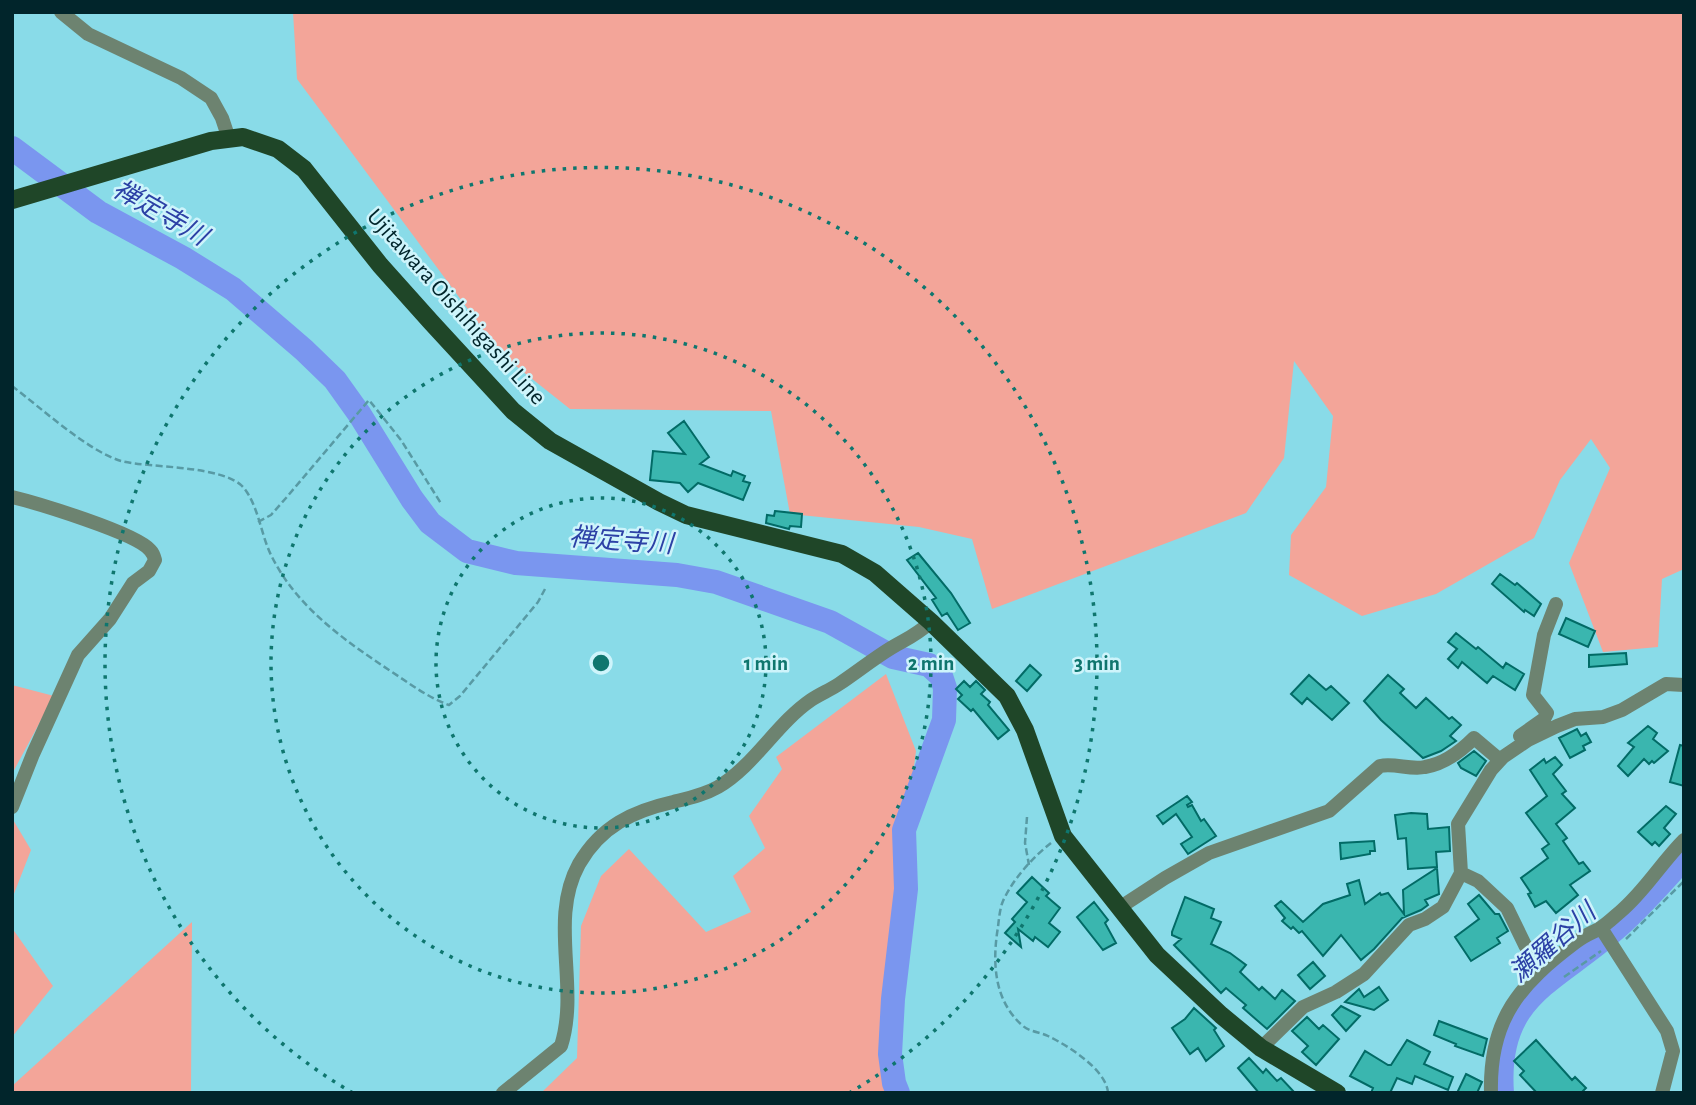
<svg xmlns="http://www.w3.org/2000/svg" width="1696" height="1105" viewBox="0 0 1696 1105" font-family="'Alegreya Sans','Noto Sans JP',sans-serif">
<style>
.green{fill:#f3a599}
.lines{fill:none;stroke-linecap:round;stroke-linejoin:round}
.river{stroke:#7a96ef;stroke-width:24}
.building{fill:#3ab6af;stroke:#026b66;stroke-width:2}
.path{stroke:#589aa4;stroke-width:2.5;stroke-dasharray:7 3.5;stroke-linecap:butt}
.minor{stroke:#6d8370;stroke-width:14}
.major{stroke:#1f4628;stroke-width:18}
.ring{fill:none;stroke:#0f766e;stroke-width:3.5;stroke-dasharray:3.5 7}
.labels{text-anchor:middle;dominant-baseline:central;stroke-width:5;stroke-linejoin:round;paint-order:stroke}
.street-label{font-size:24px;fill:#01252b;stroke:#cef4fb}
.water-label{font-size:26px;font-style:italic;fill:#2c41a6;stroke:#cef4fb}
.centre{fill:#0f766e;stroke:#cef4fb;stroke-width:3.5}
.ring-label{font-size:21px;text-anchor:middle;font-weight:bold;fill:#0f766e;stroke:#cef4fb;stroke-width:5;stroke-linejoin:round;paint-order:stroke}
</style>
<rect width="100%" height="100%" fill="#89dbe8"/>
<path class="green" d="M293,12H1684V569L1662,579L1658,647L1603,652L1569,563L1610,468L1591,439L1560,480L1534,538L1436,594L1362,616L1289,575L1291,535L1326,487L1333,416L1294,361L1284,458L1246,513L992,609L972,539L919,527L790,514L771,411L570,409L502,355L297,79Z
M886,674L916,751L879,1039L902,1093H541L577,1058L581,926L601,876L629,849L706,932L751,912L733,876L765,848L749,816L782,769L776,757Z
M12,685L54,696L12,774Z
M12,818L31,850L12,899Z
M192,922L191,1093H12V1086Z
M12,928L53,986L12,1037Z"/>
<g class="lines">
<path class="river" d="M12,148L98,212L183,258L233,289L304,350L335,380L360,415L412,499L430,523L467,551L516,563L677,575L716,582L830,622L893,657L929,665L941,676L945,688L944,720L904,830L906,889L893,999L890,1054L894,1083L898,1093
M1502,1093C1495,997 1552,984 1613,931C1639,909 1661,883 1684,858"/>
</g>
<path class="building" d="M684,421L709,457L700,464L731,476L733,471L745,476L743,481L750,483L743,500L698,483L688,492L680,483L650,480L653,451L685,454L668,433Z
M775,511L802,514L801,527L790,526L789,529L766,523L767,515L774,516Z
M918,553L951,593L970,623L958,630L947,613L942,616L932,600L936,598L907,560Z
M1500,574L1515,585L1517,583L1541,604L1534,616L1525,610L1524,612L1492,584Z
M1566,618L1595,631L1588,647L1559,634Z
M1456,633L1476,649L1478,647L1503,668L1506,663L1524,674L1515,690L1493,676L1487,683L1462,662L1458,668L1448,659L1457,649L1448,642Z
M1626,653L1627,664L1589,667V655Z
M1030,665L1041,675L1027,691L1016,681Z
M1309,675L1326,690L1331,686L1349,703L1332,720L1307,698L1302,704L1291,694Z
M1388,675L1404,689L1400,693L1416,708L1426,698L1449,719L1452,717L1461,725L1450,736L1456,741L1441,751L1423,758L1381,720L1364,701Z
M964,681L970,687L976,681L985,690L981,694L990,702L988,705L1009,730L998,739L973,709L971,711L958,699L962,695L956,689Z
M1648,726L1657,733L1653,739L1668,751L1654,763L1652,761L1649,764L1644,759L1628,776L1618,766L1634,747L1628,743Z
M1577,729L1581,736L1586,733L1591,742L1583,746L1585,750L1570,758L1559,738Z
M1680,745L1684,746V786L1670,782Z
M1474,751L1486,761L1476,776L1461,768L1458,763Z
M1555,757L1562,765L1553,774L1566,791L1562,794L1575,808L1556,824L1567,838L1563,841L1579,864L1583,862L1590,871L1570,885L1578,895L1556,913L1546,901L1535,907L1528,894L1531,893L1521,878L1548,858L1542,849L1549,844L1526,813L1547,796L1530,770L1544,759L1546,763Z
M1187,796L1192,802L1187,805L1188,807L1192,805L1201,821L1204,819L1216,836L1188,854L1181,844L1192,837L1176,814L1163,824L1157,816Z
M1666,806L1676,814L1664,828L1670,834L1659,846L1655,842L1652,845L1638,832Z
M1411,813L1427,814L1428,829L1449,827L1450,851L1436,852L1437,867L1408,869L1406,838L1398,839L1395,815Z
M1374,841L1375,851H1370V854L1341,859L1340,843Z
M1437,868L1439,894L1425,900L1428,905L1421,910L1402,918L1374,949L1361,960L1341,935L1323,956L1302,931L1299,933L1293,927L1291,929L1282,921L1285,918L1275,906L1281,901L1303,922L1323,904L1350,895L1347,884L1359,880L1365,904L1380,893L1381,895L1388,893L1404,914L1403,890Z
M1032,877L1049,893L1046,896L1060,908L1049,923L1060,932L1048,947L1035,937L1033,941L1018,929L1021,947L1005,933L1015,922L1012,919L1027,902L1017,893Z
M1479,895L1495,914H1499L1508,931L1497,938L1500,943L1471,961L1455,937L1479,919L1468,904Z
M1185,897L1214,909L1211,918L1221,922L1211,944L1230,953L1246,965L1240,972L1259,990L1262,987L1275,999L1282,990L1295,1001L1267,1029L1243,1008L1246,1005L1226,988L1221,993L1174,945L1181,939L1172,935V932Z
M1094,902L1108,920L1105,923L1116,943L1103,950L1077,917Z
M1313,962L1325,976L1310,989L1298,975Z
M1379,987L1388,1000L1374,1010L1345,1002L1359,989L1364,997Z
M1341,1006L1360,1016L1346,1031L1332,1015Z
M1194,1008L1216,1028L1214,1030L1224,1046L1206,1061L1198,1048L1190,1054L1172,1028L1185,1019Z
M1307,1017L1319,1029L1323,1025L1339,1039L1316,1065L1302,1052L1308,1046L1292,1031Z
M1439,1021L1487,1039L1483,1056L1455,1046L1456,1044L1434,1035Z
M1407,1040L1430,1052L1424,1064L1453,1077L1448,1090L1415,1076L1412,1084L1397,1078L1390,1093H1371L1373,1088L1350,1076L1365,1051L1388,1065H1391Z
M1536,1040L1572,1080L1575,1077L1586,1088L1581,1093H1537L1520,1075L1524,1071L1514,1061Z
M1249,1058L1263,1073L1266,1069L1277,1081L1281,1078L1295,1093H1259L1238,1068Z
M1466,1074L1482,1082L1477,1093H1457Z"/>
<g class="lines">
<path class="path" d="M12,386C41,408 88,451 121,461C149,468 225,465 244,488C259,507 261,536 272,557C297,607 344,640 389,670C409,683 427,697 449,705L460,696L538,602L545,589
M258,522L271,515L286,498L369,400L401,440L442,505
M1027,817L1025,843L1029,865
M1051,843C1033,857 1013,879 1003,901C1000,908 999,918 998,927C992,963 994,1001 1023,1026C1030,1032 1040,1032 1048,1036C1067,1045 1107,1070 1108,1093
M1626,939L1684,881
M1564,977L1601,951"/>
<path class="minor" d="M61,12L88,34L181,78L211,98L222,118L229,139
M12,497C37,503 136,533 150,550C153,553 154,556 155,560L149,571L133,583L110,619L78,655L33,754L12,807
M1520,736L1544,719L1547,713L1533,695L1544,635L1556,604
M1461,873L1478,881L1507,908L1525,945L1541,969
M1119,908L1165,878L1209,853L1329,811L1380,766C1395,763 1410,770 1425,767C1444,764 1461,751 1474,738L1500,760
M1601,928L1667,1031L1673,1051L1662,1093
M1261,1048L1303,1007L1336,992L1364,974L1409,925L1425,919L1443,907L1461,873L1458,824L1491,770L1503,757L1528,740L1557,726L1575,719L1603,717L1622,710L1666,684L1684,685
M503,1093L561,1046C580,986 548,920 579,864C601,826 633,811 673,802C689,798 704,795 718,787C755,765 776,724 811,700C820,694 830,690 839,684C857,672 873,659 891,648C908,638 915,636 931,622
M1491,1093C1489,1019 1520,984 1576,942C1583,936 1591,933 1599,929C1607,924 1613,918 1620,912C1645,891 1661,863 1684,840"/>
<path class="major" d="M12,200L211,141L243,137L278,149L304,169L380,265L431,322L513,411L550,441L659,502L686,515L842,554L875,573L931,622L1007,696L1025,730L1063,836L1157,955L1221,1015L1261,1048L1337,1093"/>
</g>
<g class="ring">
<circle cx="601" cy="663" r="165"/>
<circle cx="601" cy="663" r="330"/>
<path d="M353 1093A496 496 0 1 1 849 1093"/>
</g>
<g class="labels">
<g class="street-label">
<text transform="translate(456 307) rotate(48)">Ujitawara Oishihigashi Line</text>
</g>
<g class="water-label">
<text transform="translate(160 213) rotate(30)">禅定寺川</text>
<text transform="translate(621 541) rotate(4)">禅定寺川</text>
<text transform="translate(1553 943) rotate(-41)">瀬羅谷川</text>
</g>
</g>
<circle cx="601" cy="663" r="10" class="centre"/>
<g class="ring-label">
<text x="766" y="670">1 min</text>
<text x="931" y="670">2 min</text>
<text x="1097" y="670">3 min</text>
</g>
<rect width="1696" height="1105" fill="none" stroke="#01252b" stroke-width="28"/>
</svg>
